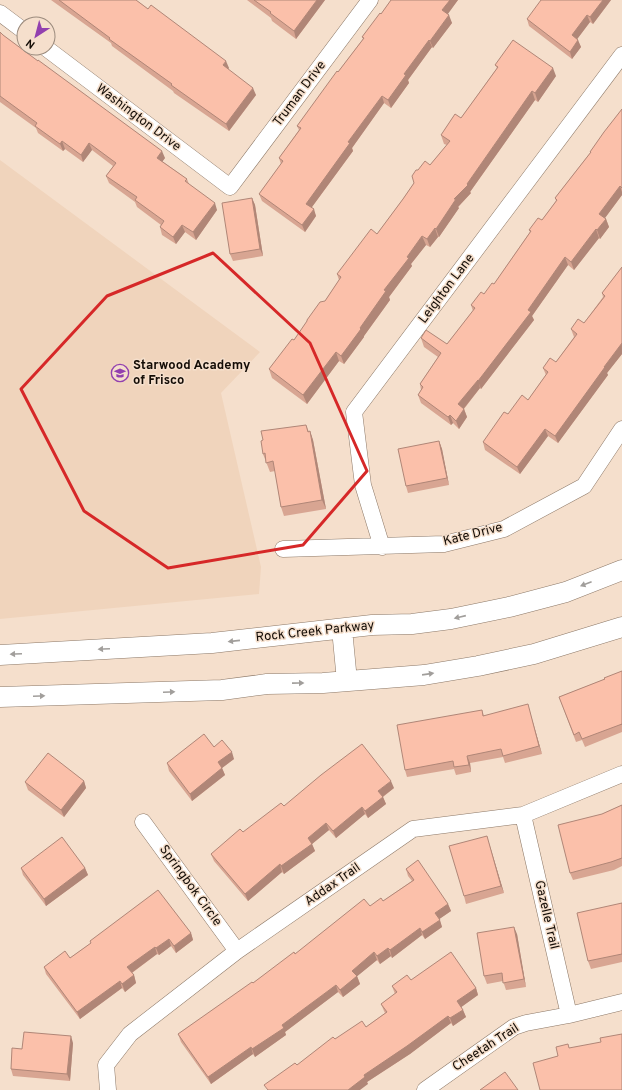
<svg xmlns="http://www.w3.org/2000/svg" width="622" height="1090" viewBox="0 0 622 1090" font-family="Overpass,sans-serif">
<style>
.built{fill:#f0d4bc}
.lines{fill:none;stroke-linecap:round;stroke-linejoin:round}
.minor-casing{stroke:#8c7867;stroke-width:17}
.tertiary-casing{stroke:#8c7867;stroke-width:21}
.minor{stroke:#fff;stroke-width:16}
.tertiary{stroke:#fff;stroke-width:20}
.wall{fill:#d8a592}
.shaded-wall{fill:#b08677}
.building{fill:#fbc0aa;stroke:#b08677}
.oneway{fill:#a19e9b}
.marked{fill:none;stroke:#d62828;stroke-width:3;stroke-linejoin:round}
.labels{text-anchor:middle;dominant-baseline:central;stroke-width:3;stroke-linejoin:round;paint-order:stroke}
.street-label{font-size:13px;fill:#130c06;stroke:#f5dfcc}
.poi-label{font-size:13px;font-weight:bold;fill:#130c06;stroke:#f5dfcc;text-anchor:start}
</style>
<rect width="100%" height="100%" fill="#f5dfcc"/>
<path class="built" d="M0,160L260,352L221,393L261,567L259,594L0,619Z"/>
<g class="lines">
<defs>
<path id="minor" d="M0,13L24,31
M46,48L230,187L370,0
M382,547L363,485L354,412L622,55
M283,549L444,544L504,529L584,486L622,429
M523,815L569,1015
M143,822L237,951
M108,1090L106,1065L130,1034L237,951L413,829L523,815L622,774
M425,1090L514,1027L526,1023L569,1015L622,1002"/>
<path id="tertiary" d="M342,629L347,681
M0,655L212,643L372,625L412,624L451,619L509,607L566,592L622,570
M0,697L222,690L267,684L323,683L424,675L478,666L534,654L622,627"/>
</defs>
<use href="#minor" class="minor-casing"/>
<use href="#tertiary" class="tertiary-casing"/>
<use href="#minor" class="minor"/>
<use href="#tertiary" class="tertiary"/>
</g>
<path class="wall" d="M51,0H136L229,68L228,69L256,95L229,131L174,93L173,91L112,46L111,43Z
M247,0H325L296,39L272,21L271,18Z
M391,0H458L447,14L452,23L433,48L432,47L408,80L409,83L391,108L384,103L352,148L353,151L312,207L316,216L305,232L262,201L259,194L281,164L279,158L299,130L297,126L338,72L363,39L362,37L381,14Z
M611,0L593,24L590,22L577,39L581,47L572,59L529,26L527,19Z
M0,32L4,36L165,158L162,161L187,179L189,184L217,210L196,240L185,232L176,244L162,235L160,227L161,225L137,207L135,202L109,183L106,176L113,166L92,150L83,162L65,149L63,151L38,133L36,128L0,102Z
M495,65L556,76L538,102L535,100L470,192L471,193L458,207L459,208L439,237H438L430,247L426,245L411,264L412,266L389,297L390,300L364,336V337L344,364L339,361L307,404L272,378L269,369L294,340L307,322V320L325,301L339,280L337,274L377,234L403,199L414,183L418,170L430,165L447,145L444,144L441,135L461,118L497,68Z
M622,109V195L605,218L606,219L609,227L600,239L599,238L574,270L568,265L532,316L534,320L481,389L480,388L464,409L467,417L459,429L453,423L451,425L421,403L418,395L421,390L420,384L438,357L424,347L421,338L447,344L473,311L471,305L484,294L494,284L530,232L529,230L542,220L556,201L555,198L590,153V152Z
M252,198L255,205L263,256L233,261L230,254Z
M622,267V354L607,373L608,375L558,443L548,436L520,474L485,450L483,442L508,414L528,400L546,375L543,368L556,362L574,337L571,329L584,323L603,297L602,293Z
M306,425L309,432L310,431L313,440L326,509L284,516L281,507L275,471L270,472L263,454Z
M439,441L442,449L449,485L408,493L406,486Z
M622,671V732L585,747L582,740L576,742L559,697L605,679Z
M482,710L484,716L530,712L542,754L505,763L503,757L470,763L471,772L456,775L454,769L407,777L405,770Z
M214,747L234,759L222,768L225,775L192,801L169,771L167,763Z
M84,781L86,788L64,817L28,790L25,782Z
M394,788L383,797L386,804L368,818L365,814L336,838L329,830L312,844L315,851L284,874L282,872L248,901L214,861L211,854L243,832L284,806Z
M622,805V866L614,870L573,880L570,873L602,814Z
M489,843L504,893L466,904L464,896Z
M21,868H85L88,875L46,906L23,875Z
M406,869L448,904L451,911L439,919L442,927L425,939L422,935L392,958L391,956L380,964L377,960L357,976L360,984L343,997L338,992L285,1032L286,1035L255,1057L253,1054L211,1084L181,1042L178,1034L295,954L370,906L383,901L412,881L408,876Z
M622,903V962L591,969L588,961Z
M191,933L193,940L176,953L171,946L159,955L157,954L132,973L134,975L136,983L125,992L122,988L80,1019L46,974L44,967L70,958L91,943L90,941Z
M517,934L526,987L506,990L503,981L487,984L484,976Z
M411,980L476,988L478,995L461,1007L463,1010L466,1017L453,1026L451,1023L410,1054L367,1082L368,1084L297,1065L335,1039L366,1027L385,1013L384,1011L381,1004L395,994L392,986Z
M73,1043L70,1081L13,1076L11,1069L22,1049Z"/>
<path class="shaded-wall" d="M317,0H325L296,39L294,31Z
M450,0H458L445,18L442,10Z
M603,0H611L593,24L590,17Z
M449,15L452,23L433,48L430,41Z
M587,15L590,22L575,42L572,35Z
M429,40L432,47L408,80L409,83L391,108L388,100L404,74Z
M578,40L581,47L572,59L570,52Z
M226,61L229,68L226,72L223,65Z
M553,68L556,76L538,102L535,93Z
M253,88L256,95L229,131L226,124Z
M532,91L535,100L470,192L471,193L458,207L459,208L439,237L436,229L454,199L467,184Z
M382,96L384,103L352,148L353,151L309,211L306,204L348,142Z
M62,141L65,149L63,151L60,144Z
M89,143L92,150L83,162L81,155Z
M162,151L165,158L160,165L157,158Z
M620,186L622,192V195L602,222L599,214Z
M252,198L255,205L263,256L260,249Z
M215,203L217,210L196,240L193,232Z
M314,209L316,216L305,232L302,225Z
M606,219L609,227L600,239L597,230Z
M182,225L185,232L176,244L173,237Z
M435,228L438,237L430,247L427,239Z
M596,229L599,238L574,270L571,262Z
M422,236L426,245L411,264L412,266L389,297L390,300L364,336V337L344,364L341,356L360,328L384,290L407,257Z
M565,257L568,265L532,316L534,320L481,389L478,381Z
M622,343V354L607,373L608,375L558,443L555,436L604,367Z
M336,352L339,361L307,404L303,395Z
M478,380L480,388L461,412L458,404Z
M464,409L467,417L459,429L456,421Z
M450,415L453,423L451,425L448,417Z
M545,429L548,436L520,474L517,467Z
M310,431L313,440L326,509L322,500Z
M439,441L442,449L449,485L447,478Z
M528,704L530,712L542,754L539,746Z
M232,752L234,759L222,768L225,775L192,801L190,794L218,762Z
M467,756L470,763L471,772L469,765Z
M84,781L86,788L64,817L61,810Z
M391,781L394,788L381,798L378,791Z
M383,797L386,804L368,818L365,811Z
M362,807L365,814L336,838L333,831Z
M326,823L329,830L312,844L315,851L284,874L281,866L308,838Z
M487,836L489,843L504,893L501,886Z
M280,864L282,872L248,901L245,894Z
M85,868L88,875L46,906L44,899Z
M448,904L451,911L438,920L435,913Z
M440,920L442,927L425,939L422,932Z
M514,927L517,934L526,987L524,979Z
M420,928L422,935L392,958L390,950Z
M191,933L193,940L176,953L174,946Z
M169,939L171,946L159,955L156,948Z
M155,947L157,954L130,974L127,967Z
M388,948L391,956L380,964L377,956Z
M374,952L377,960L355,978L352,971Z
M134,975L136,983L125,992L122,984Z
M357,976L360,984L343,997L340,990Z
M120,981L122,988L80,1019L77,1012Z
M336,985L338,992L285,1032L286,1035L255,1057L252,1049L282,1025Z
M476,988L478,995L460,1008L457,1001Z
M463,1010L466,1017L453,1026L450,1018Z
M448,1016L451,1023L410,1054L367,1082L368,1084L360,1090H348L364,1075Z
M71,1036L73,1043L70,1081L67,1074Z
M251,1047L253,1054L211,1084L208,1077Z"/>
<path class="building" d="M59,0H136L148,9L151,5L226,61L223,65L253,88L226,124L171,85L172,84L109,39L110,38Z
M254,0H317L294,31L270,13L271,12Z
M391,0H450L442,10L449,15L430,41L429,40L404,74L406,75L388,100L382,96L348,142L350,143L306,204L314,209L302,225L259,194L283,161L279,158L301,128L297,126L337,71L338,72L364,38L362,37L380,13L381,14Z
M541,0H603L590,17L587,15L572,35L578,40L570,52L527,19Z
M0,32L3,35L38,61V60L162,151L157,158L187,179L185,181L215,203L193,232L182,225L173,237L160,227L164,221L135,200L137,197L106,176L116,163L89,143L81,155L62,141L60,144L35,126L37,123L0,96Z
M513,40L553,68L535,93L532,91L467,184L468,185L454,199H456L436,229L435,228L427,239L422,236L407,257L409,258L384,290L386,291L360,328L361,329L341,356L336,352L303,395L269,369L292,339L294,340L307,321V320L320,302L325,301L341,277L337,274L371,229L377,234L403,199L414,183L412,176L416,170H418L425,161L430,165L450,141L441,135L455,114L461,118L498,67L495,65Z
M622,109V188L620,186L599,214L606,219L597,230L596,229L571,262L565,257L528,310L531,312L478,381V380L458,404L464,409L456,421L450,415L448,417L418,395L423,387L420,384L441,353L421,338L426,330L447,344L475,308L471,305L481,292L484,294L492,283L494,284L531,231L529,230L538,218L542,220L557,200L555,198L591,152H590L604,132Z
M252,198L260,249L230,254L222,203Z
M622,267V343L604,367H605L555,436L545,429L517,467L483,442L504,412L508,414L522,395L528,400L548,372L543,368L550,358L556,362L577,334L571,329L578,319L584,323L605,296L602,293Z
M306,425L308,432L310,431L322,500L281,507L273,461L266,463L265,453L263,454L261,441L263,440L261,431Z
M439,441L447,478L406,486L398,449Z
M622,671V725V724L582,739L579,732L574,735L559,697L605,679L604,678Z
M528,704L539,746L503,756L501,749L467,756L469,765L454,767L453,761L405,770L397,725L482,710L483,716Z
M204,734L214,747L222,740L232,752L218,762L222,768L190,794L167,763Z
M362,744L391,781L378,791L383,797L365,811L362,807L333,831L326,823L308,838L312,844L281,866L280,864L245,894L211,854L240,829L243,832L281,803L284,806L321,775Z
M48,753L84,781L61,810L25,782Z
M622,805V858L611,862L570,873L558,825L602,814Z
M487,836L501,886L464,896L449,846Z
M62,837L85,868L44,899L21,868Z
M418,860L448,904L435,913L440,920L422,932L420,928L390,950L388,948L377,956L374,952L352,971L357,976L340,990L336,985L282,1025L284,1028L252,1049L251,1047L208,1077L178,1034L252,982L253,983L294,952L295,954L364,899L370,906L381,898L383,901L414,880L406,869Z
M158,890L191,933L174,946L169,939L156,948L155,947L127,967L134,975L122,984L120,981L77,1012L44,967L65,951L70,958L91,943L90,941Z
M622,903V954L588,961L577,913Z
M514,927L524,979L503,983L502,973L484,976L477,933Z
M451,952L476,988L457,1001L463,1010L450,1018L448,1016L407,1046L364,1075L365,1077L348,1090H268L264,1085L295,1063L297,1065L333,1037L335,1039L362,1021L366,1027L387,1012L381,1004L397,992L392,986L407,975L411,980Z
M24,1032L71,1036L67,1074L11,1069L12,1048L22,1049Z
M622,1034V1090H540L533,1063L558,1056L556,1047L568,1044L569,1048L601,1042L600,1038Z
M505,1072L518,1090H480Z"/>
<defs><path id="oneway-solid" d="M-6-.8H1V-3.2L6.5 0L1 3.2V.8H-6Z"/></defs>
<g class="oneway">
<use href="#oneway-solid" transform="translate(586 584) rotate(159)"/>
<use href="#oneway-solid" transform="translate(460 617) rotate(167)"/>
<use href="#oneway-solid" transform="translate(234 641) rotate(174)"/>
<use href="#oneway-solid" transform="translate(104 649) rotate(177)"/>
<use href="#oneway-solid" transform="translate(16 654) rotate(177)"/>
<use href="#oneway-solid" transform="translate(428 674) rotate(-8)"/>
<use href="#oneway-solid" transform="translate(298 683) rotate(-1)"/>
<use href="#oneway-solid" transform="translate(169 692) rotate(-2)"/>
<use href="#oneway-solid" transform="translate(39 696) rotate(-2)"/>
</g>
<path class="marked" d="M213,253L310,343L367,471L303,545L168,568L84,511L21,389L107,296Z"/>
<defs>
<symbol id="school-ring" viewBox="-11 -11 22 22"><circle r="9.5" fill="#f5dfcc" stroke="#9240af" stroke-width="1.5"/><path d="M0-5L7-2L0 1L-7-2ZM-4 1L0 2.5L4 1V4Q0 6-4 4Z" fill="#9240af"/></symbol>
</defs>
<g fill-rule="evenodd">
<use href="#school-ring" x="110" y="363" width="20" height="20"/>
</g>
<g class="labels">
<g class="street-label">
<text transform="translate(300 94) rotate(-53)">Truman Drive</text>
<text transform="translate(138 118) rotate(37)">Washington Drive</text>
<text transform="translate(447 289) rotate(-53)">Leighton Lane</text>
<text transform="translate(473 535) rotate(-14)">Kate Drive</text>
<text transform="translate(315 632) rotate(-6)">Rock Creek Parkway</text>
<text transform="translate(333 885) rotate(-35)">Addax Trail</text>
<text transform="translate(190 886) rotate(54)">Springbok Circle</text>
<text transform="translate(546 915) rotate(77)">Gazelle Trail</text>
<text transform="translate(486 1048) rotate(-33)">Cheetah Trail</text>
</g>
<g class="poi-label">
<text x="133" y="366">Starwood Academy<tspan x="133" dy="15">of Frisco</tspan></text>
</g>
</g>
<g transform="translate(36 36) rotate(216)"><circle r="19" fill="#f5dfcc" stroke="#9b8b7d"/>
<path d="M0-3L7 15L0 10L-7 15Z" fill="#9240af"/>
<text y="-6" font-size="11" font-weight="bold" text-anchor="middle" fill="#130c06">N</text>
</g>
</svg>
